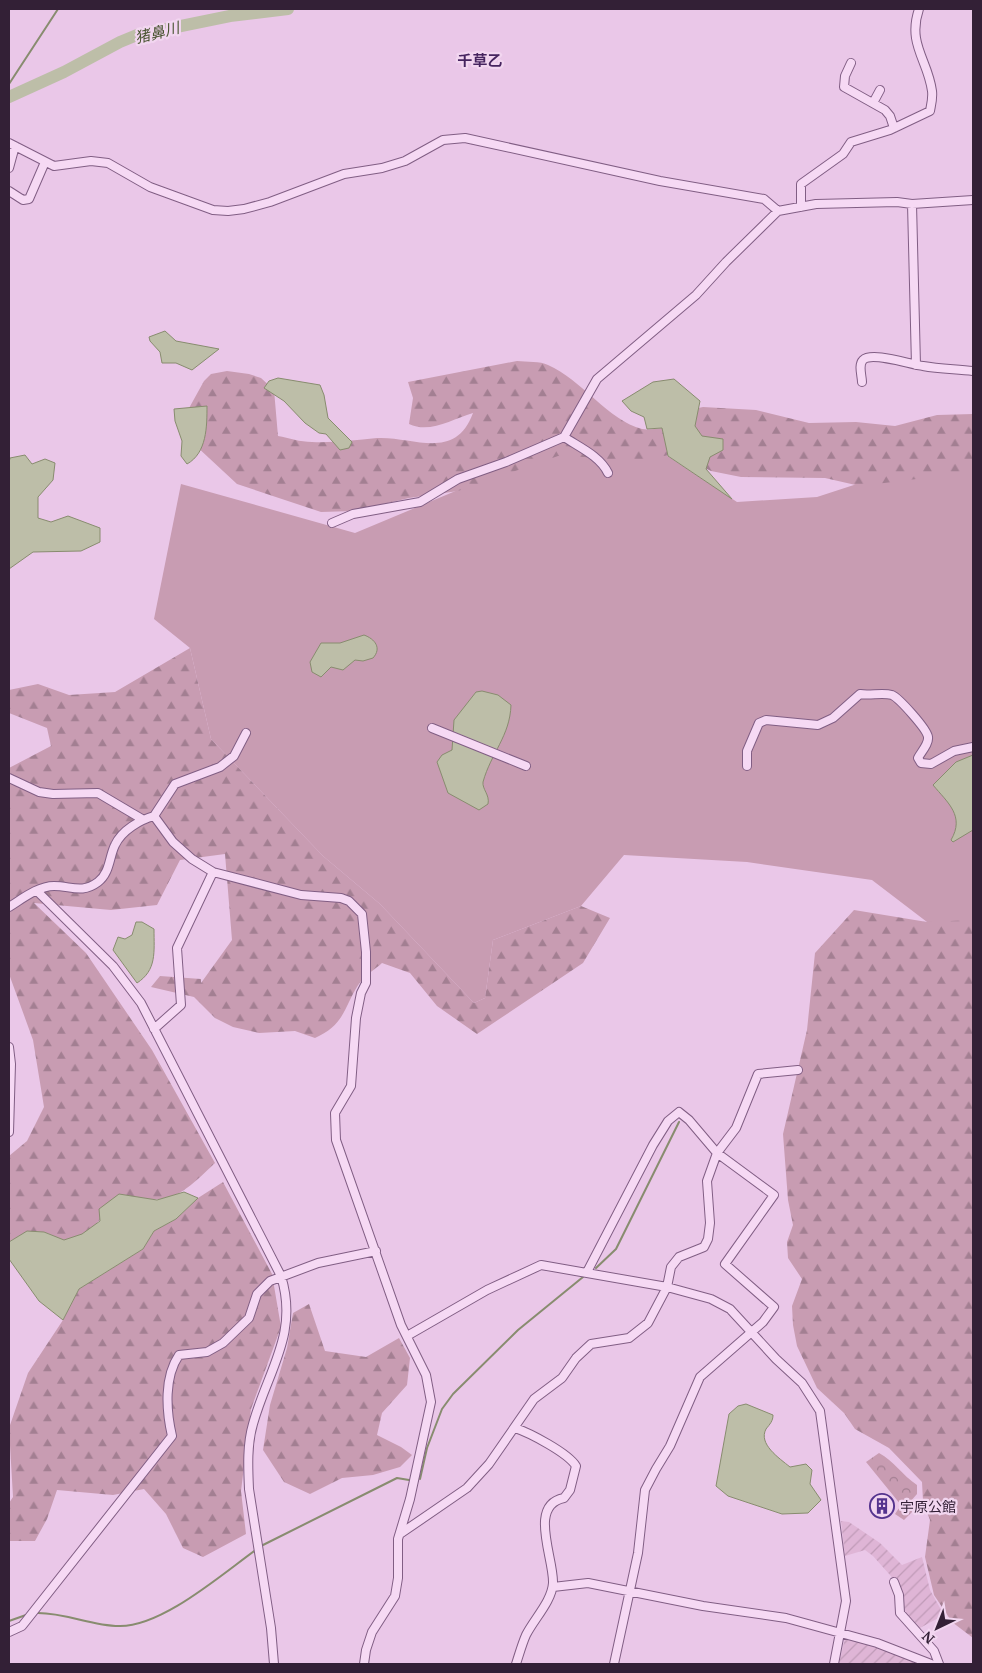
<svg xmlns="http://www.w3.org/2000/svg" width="982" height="1673" viewBox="0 0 982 1673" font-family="'PT Serif','Noto Sans JP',serif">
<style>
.farmland{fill:url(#farmland-furrows)}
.grass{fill:#c89cb2}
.forest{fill:url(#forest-firs)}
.park{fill:url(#park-crowns)}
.water{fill:#bdbea8;stroke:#888c6f}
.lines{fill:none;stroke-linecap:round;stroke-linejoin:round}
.stream{stroke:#888c6f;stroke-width:2}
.river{stroke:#bdbea8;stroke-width:12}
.minor-casing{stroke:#815e84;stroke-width:10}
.minor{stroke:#f6d9f4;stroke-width:8}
.labels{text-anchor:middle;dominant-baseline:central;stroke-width:4.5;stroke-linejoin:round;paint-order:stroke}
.poi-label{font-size:14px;fill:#332036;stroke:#f2d6f0;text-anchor:start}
.water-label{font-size:15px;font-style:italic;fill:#495431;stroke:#f2d6f0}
.neighbourhood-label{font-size:15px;font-weight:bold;fill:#46245f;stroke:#f2d6f0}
</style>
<defs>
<pattern id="farmland-furrows" width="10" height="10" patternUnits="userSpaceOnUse" patternTransform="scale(1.25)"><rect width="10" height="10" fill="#dfb5d6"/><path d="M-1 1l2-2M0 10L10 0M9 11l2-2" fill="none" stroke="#c09bb8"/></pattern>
<pattern id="forest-firs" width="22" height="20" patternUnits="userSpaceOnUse" patternTransform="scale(1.25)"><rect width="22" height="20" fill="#c89cb2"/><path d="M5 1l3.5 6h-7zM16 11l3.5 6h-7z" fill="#a37f92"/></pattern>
<pattern id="park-crowns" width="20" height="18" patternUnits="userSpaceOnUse" patternTransform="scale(1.25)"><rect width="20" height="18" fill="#c89cb2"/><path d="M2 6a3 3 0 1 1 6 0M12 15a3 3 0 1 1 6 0" fill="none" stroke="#a37f92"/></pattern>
</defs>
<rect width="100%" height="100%" fill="#eac7e8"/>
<path class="farmland" d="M841,1521L849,1522L880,1543L902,1565L922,1557L930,1590L944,1615L918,1629L914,1626L904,1612L903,1595L898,1584L873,1556L865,1550L845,1556Z
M845,1638L878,1647L922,1664H839Z"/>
<path class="grass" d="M561,447H654L737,502L817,497L949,454L973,458V933L927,922L872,880L747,862L624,855L581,906L493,940L485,998L474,1003L380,904L323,856L211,739L190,648L154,619L181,484L355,533Z"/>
<path class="forest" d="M517,361C527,362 540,361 548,365C581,379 609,421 642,429C648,430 655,429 662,428L676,413L703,407L756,410L809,423L856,422L895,426L937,415L973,414V472L860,486L825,478L741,477L711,471L677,454L615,463L585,457L558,456L458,491L409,498L354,511L321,512L237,484L195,445L188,410L204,381L211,374L227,371L249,374L261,378L274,390L278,436C289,438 300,442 312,442C333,443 355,440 377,438C413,436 455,462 473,413C452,419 430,434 409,424L413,398L408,382Z
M190,648L211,739L323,856L380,904L474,1003L485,998L493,940L581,906L610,918L583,963L477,1034L437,1006L410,973L382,963C376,969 366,974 361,981C344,1004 347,1024 315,1038L295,1031L259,1033L233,1027L215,1018L194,997L151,987L160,976L201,979V983L232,940L225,854L180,860L157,905L111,910L34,903L86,953L152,1050L215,1163C178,1198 171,1206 119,1194C108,1210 88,1241 64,1240C59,1240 53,1236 49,1234C33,1228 23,1234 9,1242V1156L27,1141L44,1107L33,1040L9,974V768L51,746L47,728L9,713V690L38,684L69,695L115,692Z
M854,910L927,922L973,920V1638L952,1622L934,1595L925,1557L930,1520L923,1501L922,1482L889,1448L855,1429L844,1413L817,1388L797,1346L793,1325L792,1306L802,1279L788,1258L787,1242L793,1225L788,1200L783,1134L807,1030L815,953Z
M223,1182L272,1274L281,1327L251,1409L241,1491L246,1534L203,1557L183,1548L166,1514L144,1489L113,1495L57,1490L47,1519L35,1541H9V1503L13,1497L9,1428L28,1373L63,1320L79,1289L143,1249L154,1231L176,1219L198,1198Z
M309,1304L325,1351L366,1357L399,1338L410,1358L407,1385L382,1413L377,1435L401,1447L412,1455L400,1467L373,1475L342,1478L310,1494L284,1482L263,1450L270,1405L287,1348L293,1313Z"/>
<path class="park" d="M879,1453C894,1461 902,1475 917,1485V1494L910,1502L912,1512L904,1520L895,1514L901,1505L866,1462Z"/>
<path class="water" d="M165,331L176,341L219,349L192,370L176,363H162L160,352L150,341L149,337Z
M278,378L320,385L324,395L328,418L352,442L349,448L340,450L326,434L319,433L305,423L284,401L264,388L269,381Z
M674,379L700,401L695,426L702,436L723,439V450L710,457L706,469L732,499L668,456L662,428L647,429L644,417L631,411L622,401L653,382Z
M207,406C207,426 207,453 187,464L181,456L182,441L175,421L174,409Z
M25,455L32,464L45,459L55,463L53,480L38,497V518L51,522L68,516L100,528V542L81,551L33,552L9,569V463L10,458Z
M364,635C375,639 382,648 373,658L363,661L355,660L343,670L331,667L321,677L312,672L310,662L321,643H340Z
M482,691L498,695L511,705C510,736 491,753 483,782C482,789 490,795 488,804L479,810L448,793L437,762L442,755L452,750L454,720L476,692Z
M973,755V830L953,842L951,840C965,816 948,803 933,785L956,762Z
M136,922H142L154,929C154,952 157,970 137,983L113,950L118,937L125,939L132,935Z
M184,1192L198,1198L176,1219L154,1231L143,1249L79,1289L63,1320L39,1301L9,1259V1242L27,1231L44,1232L64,1240L82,1234L100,1221L99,1209L119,1194L157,1200Z
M746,1404L773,1415C773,1421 770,1424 766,1429C758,1444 779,1458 790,1467L806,1464L812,1470L810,1484L821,1500L808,1513L782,1514L728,1496L716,1486L729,1414L738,1406Z"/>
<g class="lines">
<path class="stream" d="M9,84L58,9
M596,1268L616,1249L679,1122
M420,1479L427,1448L442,1409L453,1394L518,1330L583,1277
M261,1546L397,1478L409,1480
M36,1613C64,1612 91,1626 119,1626C162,1627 222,1574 257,1549
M9,1621L26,1615"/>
<path class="river" d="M9,97L64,72L120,42L137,35L230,16L288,9"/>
<defs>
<path id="minor" d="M851,63L845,76L844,87L885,110L890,116L894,128
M873,103L880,90
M9,143L54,166L91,161L108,163L150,187L213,210L228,211L244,209L270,202L344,174L382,168L405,161L443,140L465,138L660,181L764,199L778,211
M9,168L15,146
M9,191L23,200L29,199L45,162
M912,204L916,365
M801,207V184L843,154L851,142L890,130L930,111C931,105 933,98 932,91C928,60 907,44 919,9
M862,382C862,376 858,365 863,360C872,351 911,365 923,366C940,369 957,369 973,371
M564,437C579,447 600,456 608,473
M332,523L353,514L420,502L458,479L506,462L564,437L597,379L696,295L726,262L778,211L816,204L897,202L912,204L973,200
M432,728L526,766
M747,766V751L759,723L766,720L818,725L833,718L860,694C870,696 882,692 892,695C899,698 927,729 928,737C929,744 921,752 918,758L921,763L931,764L954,751L973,747
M9,778L39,792L53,794L98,793L142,819
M154,816L173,842L192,859L213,872L301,895L341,898L349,901L362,914L366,952V983L361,993L356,1018L351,1086L335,1113L336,1140L401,1325L426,1375L431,1402L410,1499L398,1539V1578L395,1596L372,1632L366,1650L364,1664
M37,891L113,966L141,1003L281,1276C299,1334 268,1370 253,1424C247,1444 248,1467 249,1489L271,1628L274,1664
M9,907C22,899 38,886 54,886C71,886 82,894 98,882C110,873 109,857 115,845C122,830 140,820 154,816L175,784L220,767L234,756L246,733
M154,1029L181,1005L177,948L213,872
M9,1047L11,1064L9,1132
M587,1272L653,1145L668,1121L679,1112L689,1120L717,1153L774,1195L725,1264L774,1307L763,1322L700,1377L670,1446L656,1469L645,1490L638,1553L614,1664
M407,1336L487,1290L541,1265L667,1287L711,1299L730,1309L776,1359L802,1383L820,1411L846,1601L834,1664
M515,1428C530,1433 568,1453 576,1466L570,1490L564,1498C528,1505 554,1558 553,1583C552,1601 534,1619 526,1635C522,1644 519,1655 516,1664
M400,1534L467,1488L489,1464L534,1399L562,1378L576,1358L591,1344L629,1338L648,1323L667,1287L671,1267L679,1257L704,1247L708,1239L710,1223L707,1181L717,1153L736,1128L758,1074L798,1070
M894,1582L899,1595L900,1613L934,1651L939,1664
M553,1587L588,1583L703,1606L786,1618L877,1643L931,1664
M9,1632L22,1626L26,1621L172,1436C166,1410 164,1377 179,1355L207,1352L223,1343L249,1318L257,1294L270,1281L318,1263L376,1251"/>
</defs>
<use href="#minor" class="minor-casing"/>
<use href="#minor" class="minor"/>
</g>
<defs>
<symbol id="building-ring" viewBox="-11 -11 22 22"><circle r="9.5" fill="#f2d6f0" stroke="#54338e" stroke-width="1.5"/><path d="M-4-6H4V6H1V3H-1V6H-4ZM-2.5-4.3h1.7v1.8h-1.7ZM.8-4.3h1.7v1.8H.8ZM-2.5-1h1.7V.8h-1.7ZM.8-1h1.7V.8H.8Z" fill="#54338e"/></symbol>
</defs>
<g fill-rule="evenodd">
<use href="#building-ring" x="868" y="1492" width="28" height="28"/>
</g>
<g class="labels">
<g class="poi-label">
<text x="900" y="1506">宇原公館</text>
</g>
<g class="water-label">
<text transform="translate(157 32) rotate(-14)">猪鼻川</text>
</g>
<g class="neighbourhood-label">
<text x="480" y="60">千草乙</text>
</g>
</g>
<rect width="982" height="1673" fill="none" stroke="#332036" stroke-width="20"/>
<g transform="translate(937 1628) rotate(223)" stroke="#f2d6f0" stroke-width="4" paint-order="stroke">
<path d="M0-4L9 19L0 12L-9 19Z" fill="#332036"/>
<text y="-8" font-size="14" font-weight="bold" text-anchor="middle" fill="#332036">N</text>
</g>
</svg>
